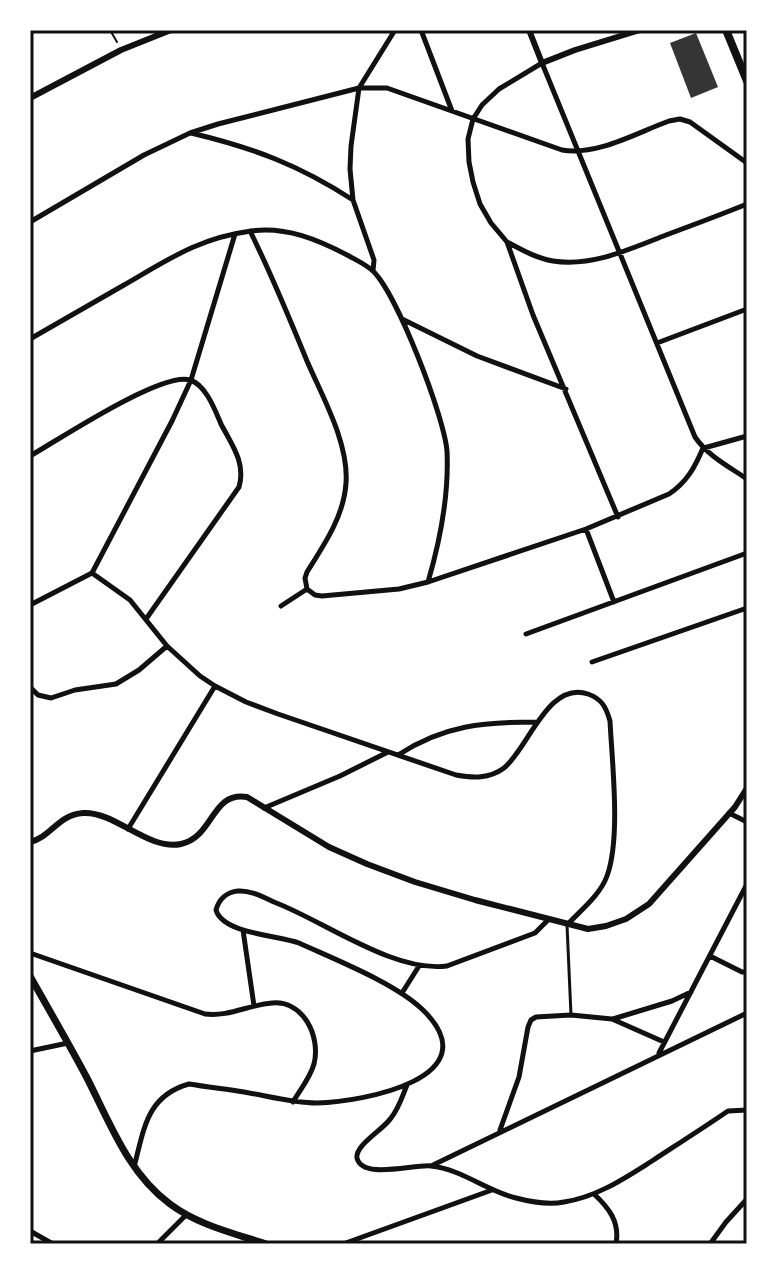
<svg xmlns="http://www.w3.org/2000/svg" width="777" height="1274" viewBox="0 0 777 1274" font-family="Cabin,sans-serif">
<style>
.building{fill:#353535}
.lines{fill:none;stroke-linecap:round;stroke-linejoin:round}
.path{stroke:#111;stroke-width:2}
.service{stroke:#111;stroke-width:3}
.minor{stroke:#111;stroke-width:5}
.tertiary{stroke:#111;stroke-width:6}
.secondary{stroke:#111;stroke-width:7}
.primary{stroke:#111;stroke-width:8}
.neatline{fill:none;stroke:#111;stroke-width:3}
</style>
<rect width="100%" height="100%" fill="#fff"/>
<path class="building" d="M696,33L718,87L691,98L670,43Z"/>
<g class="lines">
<path class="path" d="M110,30L117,42"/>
<path class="service" d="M567,925L571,1015"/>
<path class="minor" d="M421,30L452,111
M191,133C254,148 299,165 353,200
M30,222L144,155L190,133L218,124L359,88H387L562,150C597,156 636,133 669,121L680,119L690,122L747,163
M250,231C271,273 289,317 307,361C322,396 349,443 346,483C344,516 324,545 307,572L305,578L307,589L281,606
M507,242C522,250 536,258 553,261C592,267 630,249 666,235C693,225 720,215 747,204
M373,271L374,260L353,200L350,169L351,146L359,88L395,30
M402,319L477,356L566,389
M30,339C61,321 93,303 124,285C169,259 199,238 251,231C286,226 319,240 349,256C358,261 367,265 374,272C398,297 444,416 447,451C449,494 440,541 428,582
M657,343L747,309
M704,448L747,436
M30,456C58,440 162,371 190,380C206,385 215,410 221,424C232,445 246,463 239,487L146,619
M618,517L533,315L507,242L491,223L480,204L473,182L469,162L468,139L473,119L482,105L499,89L542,63L695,437C708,456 728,466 747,479
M586,529L614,602
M92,573L130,600L167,646L200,676L215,686L246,702L278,714L456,775C473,778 489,779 504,768C528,749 548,680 588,694C602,699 606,707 610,721C612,762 621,838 607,876C600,895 582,909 568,924
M92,573L172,421L191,380L235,234
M307,589L315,595L322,596L399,589L428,582L586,529L669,494C687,482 695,467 703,448
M30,605L92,573
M526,634L747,553
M592,662L747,608
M30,687L38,695L51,698L75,690L116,684L139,670L167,646
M398,755C444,725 484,722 537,722
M264,808L340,776L386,753
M729,813L747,822
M128,829L215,686
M243,930L254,1006
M30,953L205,1014C229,1017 248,1005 272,1003C303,1000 321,1036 314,1064C310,1078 300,1090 293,1102
M710,956L742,972H747
M402,993L419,966
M613,1019L672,1001L691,992
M30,1051L68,1043
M659,1053L747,884
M407,1085C402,1097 399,1108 391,1118C383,1130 355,1145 357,1158C362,1180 414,1164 431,1166C461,1169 487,1191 516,1198C531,1202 549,1205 564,1202C597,1197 625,1178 652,1161C678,1144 703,1128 728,1111L747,1110
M500,1130L519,1077L528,1027L531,1020L536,1017L571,1015L612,1019L664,1042
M431,1166L747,1013
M134,1167C144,1130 146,1096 189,1084C207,1087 225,1089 244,1092C268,1096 292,1103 317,1103C362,1102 492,1078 423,1010C395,983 336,960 299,943C278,935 223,934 216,910C219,899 227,892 238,891C250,890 263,897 274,902C324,921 394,973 447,966L535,933L548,920
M594,1194C609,1208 620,1222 616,1244
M30,1231L53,1244
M157,1244L186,1215
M343,1244L492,1190
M710,1244L726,1222L747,1199"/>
<path class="tertiary" d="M529,30L542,63L575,50L640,30
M30,32L33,30
M30,98L121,50L171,30
M30,842C51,837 58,815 83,813C115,811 148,851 181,844C214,837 211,791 247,797L329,847L367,864L415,882L475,900L588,929L606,926L626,919L649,904L735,807L747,788"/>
<path class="secondary" d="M30,976C49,1010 69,1044 87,1078C110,1123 128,1173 170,1204C198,1225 233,1233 266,1244"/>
<path class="primary" d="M726,30L747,81"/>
</g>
<rect width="777" height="1274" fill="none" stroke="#ffffff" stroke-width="64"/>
<rect x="32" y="32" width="713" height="1210" class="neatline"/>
</svg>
